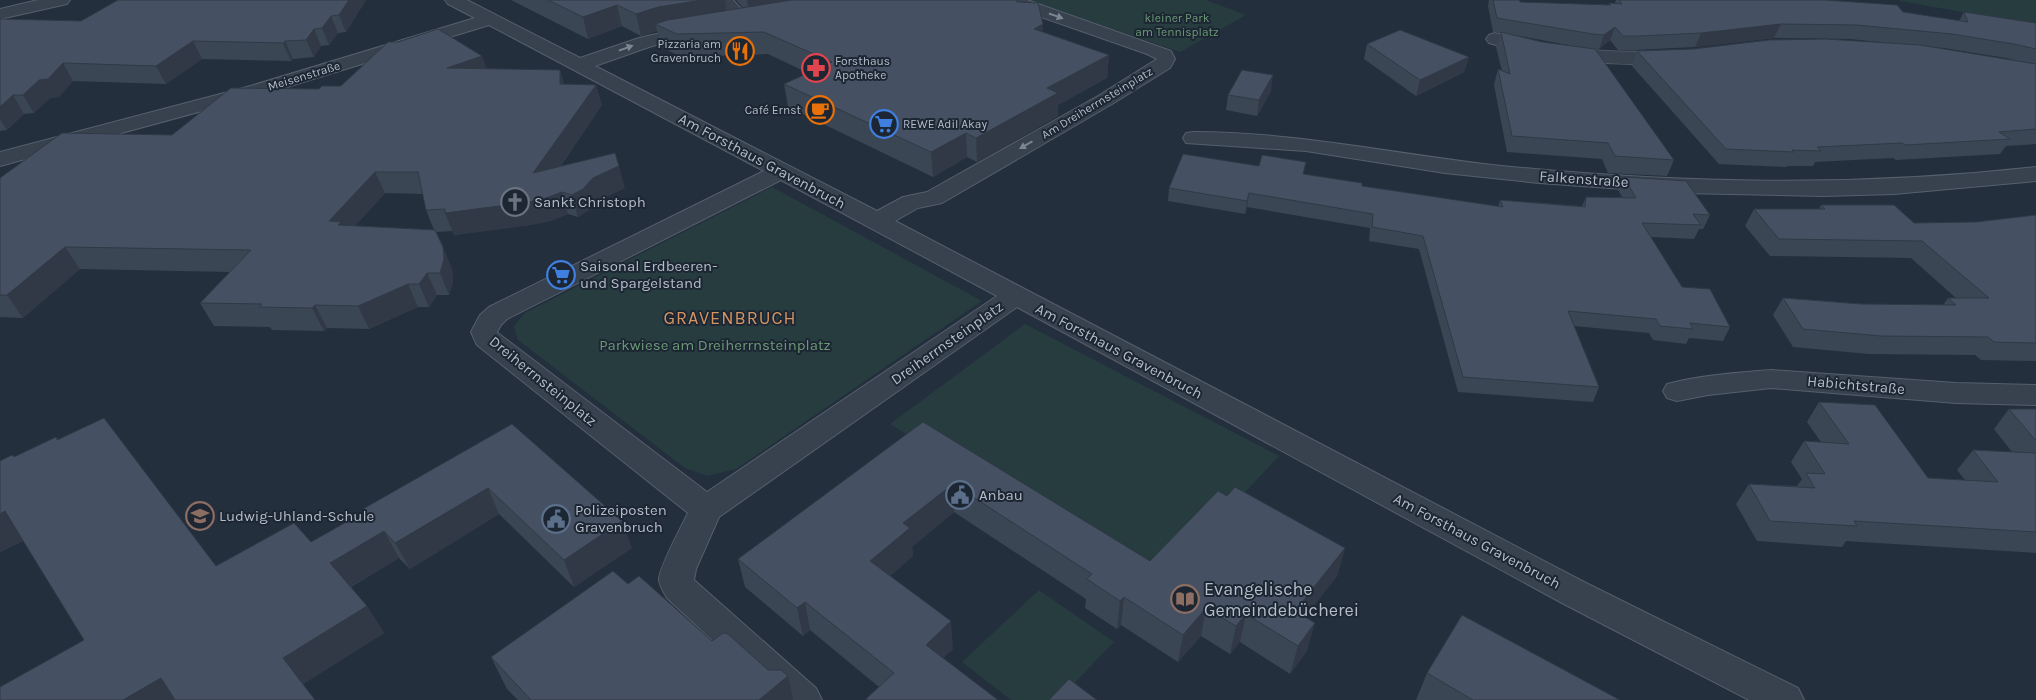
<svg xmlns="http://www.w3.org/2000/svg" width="2036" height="700" viewBox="0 0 2036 700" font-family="Karla,sans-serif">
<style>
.green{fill:#263c3f}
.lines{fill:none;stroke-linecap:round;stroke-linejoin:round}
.minor-casing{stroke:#565f6c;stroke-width:2}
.minor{fill:#38414e;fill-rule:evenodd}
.wall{fill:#3b4654;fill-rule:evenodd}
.shaded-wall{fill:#303945}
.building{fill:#455162;stroke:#303945}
.oneway{fill:#7c8592}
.labels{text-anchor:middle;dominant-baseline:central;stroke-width:4;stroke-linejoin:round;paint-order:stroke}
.far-park-label{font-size:12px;fill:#6b9a76;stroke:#1d2633}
.far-poi-label{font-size:12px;fill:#b4bcc9;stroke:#1d2633;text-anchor:end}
.far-street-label{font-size:12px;fill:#b4bcc9;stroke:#1d2633}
.street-label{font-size:15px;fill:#b4bcc9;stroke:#1d2633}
.poi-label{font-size:15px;fill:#b4bcc9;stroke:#1d2633;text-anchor:start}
.park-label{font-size:15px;fill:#6b9a76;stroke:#1d2633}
.quarter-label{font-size:18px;letter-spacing:1px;fill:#d59563;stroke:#1d2633}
.near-poi-label{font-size:18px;fill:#b4bcc9;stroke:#1d2633;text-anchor:start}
</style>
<rect width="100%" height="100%" fill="#242f3e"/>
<path class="green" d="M1027,0H1206L1246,15L1180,52Z
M1899,0H2036V25L1900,1Z
M772,187L982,301L736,469L707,476L685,468L518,340L514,326L525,313Z
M1025,324L1279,456L1154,590L890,424Z
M1039,590L1114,642L1058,700H1011L962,662Z"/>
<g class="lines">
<defs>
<path id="minor" d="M38,0H70L67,4L0,19V9Z
M445,0H467L580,58L639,38L696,25L702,26L705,30L702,34L652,46L595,66L877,211L903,197L927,192L1098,96L1157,59L1147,54L1004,4L1001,0H1027L1171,51L1175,59L1170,68L1112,104L942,203L918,208L895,221L1586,583L1798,688L1804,700H1749L1562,603L1017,307L719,517L696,569L694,580L816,688L822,700H777L667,598C664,593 659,585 659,579C659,568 682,525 688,513L477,345L471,332L480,315L489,307L764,171L489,25L261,95L0,166V152L247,87L475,18L448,4ZM781,180L997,296L707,492L499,334L497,332L501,325L507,319Z
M714,0H733L753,22L750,26C735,30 722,12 714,0Z
M1495,33C1557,49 1608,54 1672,51L1679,53L1681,57L1679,61C1665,64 1650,63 1637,64C1586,64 1537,57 1489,43L1486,39L1489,35Z
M1194,132C1298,132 1399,155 1502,166C1683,184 1855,187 2036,167V181L1894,194L1823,196L1681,193L1539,183L1445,173L1306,151L1186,143L1183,138L1186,133Z
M1771,370L1956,383L2036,385V405L1956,403L1771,388L1708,395L1677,401L1667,398L1663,391L1667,384C1701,375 1736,373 1771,370Z"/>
</defs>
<use href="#minor" class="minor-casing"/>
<use href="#minor" class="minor"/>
</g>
<path class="wall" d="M366,0L346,32L338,33L329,45L321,46L314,57L293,59L291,61L202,59L166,84L73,81L59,97L50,98L34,113L24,114L7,130L0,131V19L81,21Z
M511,0H725L727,10L743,8L736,0H1016L1017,2L1043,24V32L1109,55L1107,78L1058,105V116L977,162L967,157L933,177L788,107L784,84L808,73L768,54L681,57L660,46L657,31L641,36L622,26L588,39Z
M1489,0H1519L1520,2L1609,5V3H1615L1616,0H1825L1959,21L1964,12L2036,23V144L2006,146L2000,154L1896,160L1893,158L1815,162L1813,166H1787L1786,167L1719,164L1632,66L1637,51L1908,45L1850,39L1774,38L1695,47L1633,50H1618L1610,40L1599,49H1594L1674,160L1667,176L1608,173L1602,159L1507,152L1494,85L1498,69L1502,71L1496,47L1501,33L1493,32L1488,6ZM1514,35L1579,47L1542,42ZM1928,47L1944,48L2006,58L2016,61Z
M1367,44L1469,57L1464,72L1416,96L1364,59Z
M482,56L486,69L564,84L596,85L602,105L560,167L625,188L599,200L589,210L578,217L568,214L550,221L530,225L454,235L453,231L436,232L452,269L453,282L449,295H437L429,307H418L369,329L327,328L324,331L272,330L270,327L214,326L200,303L230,272L80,269L23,318L0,317V178L172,135L319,89L341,86ZM385,193L423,194L426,210L434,230L355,226Z
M1271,91L1257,116L1226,110L1228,95Z
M1306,162L1303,174L1362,186L1498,207L1500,200L1582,206L1586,197H1622L1618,190L1624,177L1710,215L1703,229H1699L1694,239L1651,237L1682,287L1730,327L1723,341L1689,338L1686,344L1653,340L1649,333L1574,326L1599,387L1593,402L1458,392L1419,249L1369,241L1370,228L1247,207L1245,214L1168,201L1169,188L1259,166Z
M1821,205L1914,223L1976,222L2036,215V361L1981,360L1975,355L1869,354L1793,347L1773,315L1783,298L1861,304L1943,305L1948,298H1956L1911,258L1770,256L1745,226L1754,209H1819Z
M1819,402L1928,478L1965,480L1957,470L1973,450L2012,452L1994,429L2009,409H2036V553L1846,541L1842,547L1757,541L1736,504L1749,484L1797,486L1802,479L1791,462L1804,441L1821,442L1807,422Z
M923,422L1150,561L1227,496L1345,548L1337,576L1305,617L1307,651L1290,674L1240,642L1230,654L1201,636L1178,662L1121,625L1117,629L1085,608L1086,599L954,512L912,547L913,556L890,576L953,649L943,658L998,700H866V699L879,687L810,630L803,636L745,587L738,559Z
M512,424L632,548L574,587L499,514L410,569L399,558L351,587L367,606L384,633L303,684L84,640L23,541L0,552V461L14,457L56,437L216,566L311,542L365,512L363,509Z
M712,641L793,700H518L507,689L491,657Z
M1427,673L1620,700H1416Z"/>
<path class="shaded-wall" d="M349,0H366L346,32L339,15Z
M703,0H725L728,18L655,24L657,31L641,36L636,14L658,7Z
M747,0H837L750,14Z
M617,5L622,26L588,39L583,17Z
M331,16L338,33L329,45L322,28Z
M1043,24V46L1034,29Z
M1781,24L1774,38L1695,47L1701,33Z
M1615,27L1610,40L1599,49L1604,35Z
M314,29L321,46L314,57L306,40Z
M193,41L202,59L166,84L156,66Z
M285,41L293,59L291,61L283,43Z
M1109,55L1107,78L1058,105V116L977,162L976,138L1047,88Z
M482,56L489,75L447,68Z
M1469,57L1464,72L1416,96L1420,80Z
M63,63L73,81L59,97L50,98L34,113L23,95L39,80Z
M560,70L566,90L560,84Z
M1273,75L1271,91L1257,116L1259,100Z
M596,85L602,105L540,195L533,173Z
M13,95L24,114L7,130L0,119V107Z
M966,133L967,157L933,177L931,152Z
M619,166L625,188L599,200L589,210L578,217L572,195L593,178Z
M375,172L385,193L347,235L329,221Z
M562,192L568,214L550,221L530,225L454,235L445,213Z
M1249,193L1247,207L1245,214L1247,201Z
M65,247L80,269L23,318L7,295Z
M443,247L452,269L453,282L449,295L440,273Z
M427,273L437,295L429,307L419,284Z
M408,284L418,307L369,329L358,306Z
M315,305L327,328L324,331L312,308Z
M953,484L954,512L912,547L913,556L874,589L870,561L903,523Z
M488,488L499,514L410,569L395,543Z
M5,511L28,538L0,552V514Z
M622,521L632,548L574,587L564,560Z
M384,531L399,558L346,589L330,563Z
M1345,548L1337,576L1288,639L1295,611Z
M1124,597L1121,625L1117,629L1120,601Z
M805,602L810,630L803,636L797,608Z
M367,606L384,633L302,685L283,658Z
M1206,608L1201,636L1178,662L1183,635Z
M1246,614L1240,642L1230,654L1236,626Z
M951,621L953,649L928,673L926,645Z
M1315,623L1307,651L1290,674L1298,646Z
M788,676L793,700H759Z
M161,678L180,700H123Z"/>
<path class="building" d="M118,0H349L339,15L331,16L322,28L314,29L306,40L285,41L283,43L193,41L156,66L63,63L48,79L39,80L23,95H13L0,107V19L81,21Z
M548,0H703L658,7L636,14L617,5L583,17Z
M791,0H1016L1017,2L1038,3L1043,24L1034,29L1109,55L1047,88L1058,93L976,138L966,133L931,152L784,84L832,62L764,32L677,34L655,24L668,20Z
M1493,0H1519L1520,2L1611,5L1609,3L1622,4L1619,0H1825L1897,5L1903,12L1968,22L1964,12L2036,23V49L2014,44L1952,34L1857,25L1781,24L1701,33L1639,36H1623L1615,27L1604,35L1593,34L1497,18Z
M438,29L482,56L447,68L560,70V84L596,85L533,173L615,153L619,166L593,178L583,189L572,195L562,192L543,199L523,203L445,213V209L426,210L418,172H375L329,221L341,222L338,225L435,230L443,247L444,259L440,273H427L419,284H408L358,306L315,305L312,308L259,307L262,304L200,303L251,250L65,247L7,295H0V178L62,133L172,135L231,88L319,89L322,86H341L388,42H398Z
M1400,30L1469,57L1420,80L1367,44Z
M1501,32L1542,42L1595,49L1674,160L1615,156L1608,143L1512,136L1498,69L1510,74Z
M1826,39L1920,45L2036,64V129L1999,132L2010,139L1905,145L1902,143L1817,147L1821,151L1792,150L1794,152L1726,149L1637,51L1693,49L1769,40Z
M1242,70L1273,75L1259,100L1228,95Z
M1183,154L1259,166L1262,155L1306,162L1303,174L1362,183V186L1503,207L1500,200L1585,207L1586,197L1636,198L1624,177L1686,181L1710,215L1693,214L1701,225L1642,223L1682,287L1710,289L1730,327L1690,323L1693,329L1660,326L1656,319L1568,311L1599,387L1463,377L1423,236L1372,227L1373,214L1249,193L1247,201L1169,188Z
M1821,205H1894L1914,223L1976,222L2036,215V343L1994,342L1988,337L1881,336L1803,329L1783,298L1861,304L1956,305L1948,298H1989L1922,241L1779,239L1754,209H1825Z
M1819,402L1875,405L1928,478L1998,482L1973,450L2036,453V532L1854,521L1857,526L1770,521L1749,484L1815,488L1806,473L1825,474L1804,441L1849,444Z
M2009,409H2036V441Z
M104,418L216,566L294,523L311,542L366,511L363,509L512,424L622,521L564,560L488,488L395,543L384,531L330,563L367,606L283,658L315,700H175L161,678L123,700H0V687L84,640L5,511L0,514V461L12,455L14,457L56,437L57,440Z
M923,422L1150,561L1218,491L1227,496L1235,487L1345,548L1295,611L1315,623L1298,646L1246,614L1236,626L1206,608L1183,635L1124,597L1120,601L1087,579L1092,574L953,484L903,523L910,528L870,561L951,621L926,645L998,700H868L866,699L894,673L805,602L797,608L738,559Z
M613,571L628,584L639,576L712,641L723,633L728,634L768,670H781L788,676L759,700H531L491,657Z
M1462,615L1620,700H1473L1427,673Z
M1069,679L1097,700H1049Z"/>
<defs><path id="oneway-solid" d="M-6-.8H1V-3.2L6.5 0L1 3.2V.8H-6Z" transform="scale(1.25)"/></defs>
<g class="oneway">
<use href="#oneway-solid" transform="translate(1056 16) rotate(19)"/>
<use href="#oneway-solid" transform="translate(626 48) rotate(-20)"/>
<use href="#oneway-solid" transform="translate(1026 145) rotate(150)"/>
</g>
<defs>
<symbol id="restaurant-ring" viewBox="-11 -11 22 22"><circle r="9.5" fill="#1d2633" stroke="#e8710a" stroke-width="1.5"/><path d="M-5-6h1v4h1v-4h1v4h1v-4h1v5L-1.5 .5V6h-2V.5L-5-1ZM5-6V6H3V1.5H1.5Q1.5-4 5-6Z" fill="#e8710a"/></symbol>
<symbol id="pharmacy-ring" viewBox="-11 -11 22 22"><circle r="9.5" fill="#1d2633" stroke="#e0444e" stroke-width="1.5"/><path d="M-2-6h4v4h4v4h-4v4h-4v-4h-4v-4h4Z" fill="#e0444e"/></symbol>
<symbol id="cafe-ring" viewBox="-11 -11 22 22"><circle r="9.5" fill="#1d2633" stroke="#e8710a" stroke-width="1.5"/><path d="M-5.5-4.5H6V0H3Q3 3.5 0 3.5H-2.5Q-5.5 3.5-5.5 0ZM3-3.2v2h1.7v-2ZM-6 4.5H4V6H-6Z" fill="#e8710a"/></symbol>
<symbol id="supermarket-ring" viewBox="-11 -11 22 22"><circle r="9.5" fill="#1d2633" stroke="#3f7fe0" stroke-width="1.5"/><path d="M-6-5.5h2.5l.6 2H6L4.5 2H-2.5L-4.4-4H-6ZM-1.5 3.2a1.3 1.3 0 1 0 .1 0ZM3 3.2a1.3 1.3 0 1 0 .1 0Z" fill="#3f7fe0"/></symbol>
<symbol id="church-ring" viewBox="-11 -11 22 22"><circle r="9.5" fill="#1d2633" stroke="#6b7280" stroke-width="1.5"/><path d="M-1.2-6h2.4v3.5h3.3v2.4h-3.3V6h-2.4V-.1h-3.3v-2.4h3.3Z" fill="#6b7280"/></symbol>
<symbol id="civic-ring" viewBox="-11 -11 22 22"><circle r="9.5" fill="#1d2633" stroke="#5c6f8a" stroke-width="1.5"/><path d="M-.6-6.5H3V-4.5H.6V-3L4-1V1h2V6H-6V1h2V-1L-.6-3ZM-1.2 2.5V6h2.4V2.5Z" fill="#5c6f8a"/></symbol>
<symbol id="school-ring" viewBox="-11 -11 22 22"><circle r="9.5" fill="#1d2633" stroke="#8d6e63" stroke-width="1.5"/><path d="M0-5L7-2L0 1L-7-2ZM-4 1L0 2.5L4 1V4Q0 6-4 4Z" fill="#8d6e63"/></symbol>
<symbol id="library-ring" viewBox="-11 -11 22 22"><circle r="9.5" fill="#1d2633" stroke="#8d6e63" stroke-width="1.5"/><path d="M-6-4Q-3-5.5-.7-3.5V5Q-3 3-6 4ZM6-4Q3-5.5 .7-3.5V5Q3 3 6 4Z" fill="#8d6e63"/></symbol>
</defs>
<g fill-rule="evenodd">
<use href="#restaurant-ring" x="724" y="35" width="32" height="32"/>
<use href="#pharmacy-ring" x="800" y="52" width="32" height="32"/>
<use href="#cafe-ring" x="804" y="94" width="32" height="32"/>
<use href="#supermarket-ring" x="868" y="108" width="32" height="32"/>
<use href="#church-ring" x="499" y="186" width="32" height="32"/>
<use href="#supermarket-ring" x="545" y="259" width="32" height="32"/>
<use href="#civic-ring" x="944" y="479" width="32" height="32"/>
<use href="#school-ring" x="184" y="500" width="32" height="32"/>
<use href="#civic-ring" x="540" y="503" width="32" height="32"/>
<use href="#library-ring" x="1169" y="583" width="32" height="32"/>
</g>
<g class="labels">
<g class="far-park-label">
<text x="1177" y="18">kleiner Park<tspan x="1177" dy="14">am Tennisplatz</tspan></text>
</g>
<g class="far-poi-label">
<text x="721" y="44">Pizzaria am<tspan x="721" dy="14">Gravenbruch</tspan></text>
<text x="835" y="61" text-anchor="start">Forsthaus<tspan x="835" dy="14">Apotheke</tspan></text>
<text x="801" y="110">Café Ernst</text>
<text x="903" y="124" text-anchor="start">REWE Adil Akay</text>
</g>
<g class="far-street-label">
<text transform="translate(304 76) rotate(-17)">Meisenstraße</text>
<text transform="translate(1097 103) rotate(-31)">Am Dreiherrnsteinplatz</text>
</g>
<g class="street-label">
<text transform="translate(762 161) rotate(28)">Am Forsthaus Gravenbruch</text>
<text transform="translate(1584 179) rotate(4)">Falkenstraße</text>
<text transform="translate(947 343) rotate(-35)">Dreiherrnsteinplatz</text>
<text transform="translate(1119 351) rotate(28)">Am Forsthaus Gravenbruch</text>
<text transform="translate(543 381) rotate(39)">Dreiherrnsteinplatz</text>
<text transform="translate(1856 385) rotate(5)">Habichtstraße</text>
<text transform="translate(1477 541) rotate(28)">Am Forsthaus Gravenbruch</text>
</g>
<g class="poi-label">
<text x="534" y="202">Sankt Christoph</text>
<text x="580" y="266">Saisonal Erdbeeren-<tspan x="580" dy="17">und Spargelstand</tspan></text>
<text x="979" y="495">Anbau</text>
<text x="575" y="510">Polizeiposten<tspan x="575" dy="17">Gravenbruch</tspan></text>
<text x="219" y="516">Ludwig-Uhland-Schule</text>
</g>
<g class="park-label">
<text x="715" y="345">Parkwiese am Dreiherrnsteinplatz</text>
</g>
<g class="quarter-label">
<text x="730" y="318">GRAVENBRUCH</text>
</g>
<g class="near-poi-label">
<text x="1204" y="589">Evangelische<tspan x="1204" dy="21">Gemeindebücherei</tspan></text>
</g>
</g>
</svg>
